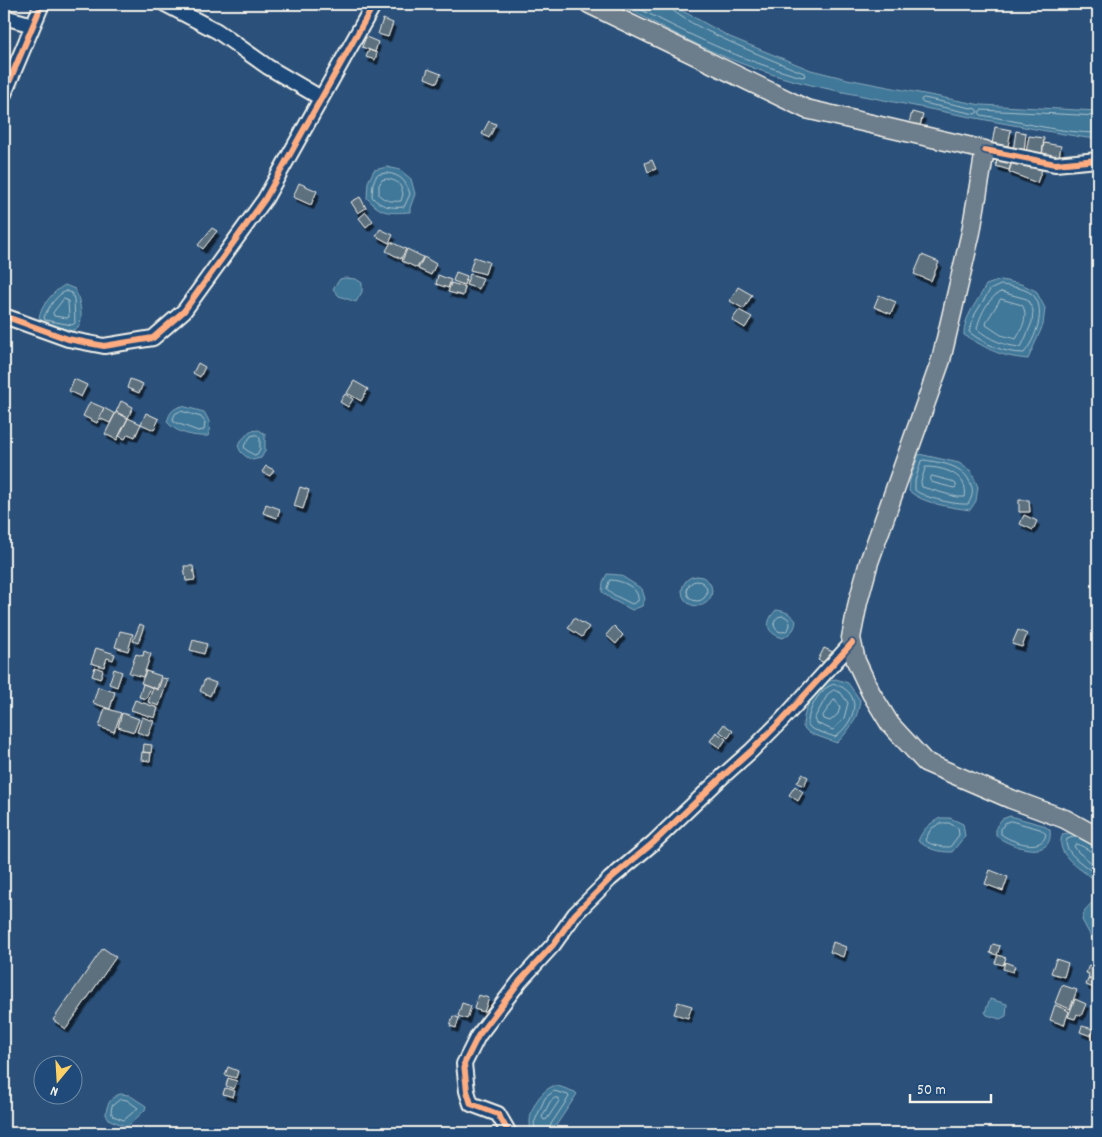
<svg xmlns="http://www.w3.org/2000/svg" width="1102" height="1137" viewBox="0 0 1102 1137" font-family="Dekko,sans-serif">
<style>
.water{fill:#40789a;stroke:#88a8b9}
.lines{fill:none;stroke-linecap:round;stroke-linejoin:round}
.shore{stroke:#acc1c9;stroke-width:1}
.building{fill:#5c6f7e;stroke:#f4f1e8;filter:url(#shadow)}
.minor-casing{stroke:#f4f1e8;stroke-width:18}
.major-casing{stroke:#f4f1e8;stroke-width:21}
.minor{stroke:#1f4a7a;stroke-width:14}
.major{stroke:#6c7d8c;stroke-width:18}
.cycleway-casing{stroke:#1f4a7a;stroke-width:9}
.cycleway{stroke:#ffac80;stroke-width:6}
</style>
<defs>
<filter id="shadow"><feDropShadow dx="2.5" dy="4.5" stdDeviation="0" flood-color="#0009"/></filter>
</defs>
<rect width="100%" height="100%" fill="#2b517b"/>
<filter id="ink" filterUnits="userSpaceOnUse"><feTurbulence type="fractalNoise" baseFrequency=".02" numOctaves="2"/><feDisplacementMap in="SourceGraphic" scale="10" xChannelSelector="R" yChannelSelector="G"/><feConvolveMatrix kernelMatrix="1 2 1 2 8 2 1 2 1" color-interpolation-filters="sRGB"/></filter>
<g filter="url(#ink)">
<path class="water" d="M619,4H670L730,37L764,51L811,70L847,79L981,105L1098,111V138H1087C1026,128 965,116 904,104C854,94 804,86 756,69C708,52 664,28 619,4Z
M387,167L400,170L411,179L415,194L410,208V212C389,213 382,215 367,198L368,182L374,170Z
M345,278L356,279L362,283V292L356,302L339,296L333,289L340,279Z
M1001,280L1021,284L1036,291L1045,308L1043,325L1028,359C998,356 990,350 964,335C963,317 979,300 986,285Z
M65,285L75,289C79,297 87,326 74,330C64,333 49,326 39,322C38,309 53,291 65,285Z
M182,406L204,412C210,421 211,426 208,436C194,437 176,433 167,422C170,412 172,409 182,406Z
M259,430L265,434V451L261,458L252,460C245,456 239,453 238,444L250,431Z
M919,454L959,463L971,471L978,487L976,501L970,510C950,507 924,504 909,491L910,480Z
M607,574L620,575L642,589L645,599L642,606L632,610L611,599L602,592L603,582Z
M682 591a15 15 0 1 1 30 0a15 15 0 1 1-30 0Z
M776,610C785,611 790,613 796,621C795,630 791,633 783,638C766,633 764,623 776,610Z
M836,679L848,683L860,700C858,719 850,729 837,743L809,733L803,727C803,709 816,681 836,679Z
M1010,816L1043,825L1050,830C1054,862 1011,847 996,836V827L1002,819Z
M940,818H950L963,824L965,836L952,852C938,852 930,850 918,841C923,829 929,824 940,818Z
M1073,832L1098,843V882C1084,871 1052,855 1063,834Z
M1098,896V946L1095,944L1082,920L1085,910Z
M990,999L1007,1004L1006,1016L1000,1019L987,1015L985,1012Z
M553,1086H558L575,1092L577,1094L555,1127L554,1133H532C525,1117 537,1093 553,1086Z
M120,1094L129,1095L146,1106L145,1110L127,1127L110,1120L106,1115C106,1105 111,1097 120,1094Z"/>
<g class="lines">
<path class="shore" d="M630,4C686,33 741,61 802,77L805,76L804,73C784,65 670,20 668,4
M924,98L976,109L978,112L975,114L923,103L921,100Z
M1098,116L981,110L979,112L981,115C1019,121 1059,133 1098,133
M387,173C401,175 406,181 410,194L404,207C391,208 381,207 372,197L373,183L377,175Z
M387,179C397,180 401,184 403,194L401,201C392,202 385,201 379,195V185L382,180Z
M1001,285C1010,286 1024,288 1032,294C1048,308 1035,340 1024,353C1003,353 985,344 969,332L975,314L990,290Z
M66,291L72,293L74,299L75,323L72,325L45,320L44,317C48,308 57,294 66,291Z
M1001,292L1027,299L1033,310L1032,322L1025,339L1021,347C1004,346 989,339 977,329C979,317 989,296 1001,292Z
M64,299L68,301L69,317L67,318L54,316L53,313Z
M1001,299L1022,305C1029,315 1022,329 1016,339L1001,335L986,325L987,321Z
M181,411L201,417L205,422L204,430L198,431L174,422L173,419L175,414Z
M257,435L260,438V449L257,454L254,455L245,449L244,446L251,436Z
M924,460C943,463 964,465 971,485C974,491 972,498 968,504C956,505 924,498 915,490V481L921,461Z
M926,467C944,467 969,475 965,497H957L922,487L921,482Z
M932,476L951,481L956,484V487L954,488L931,482L930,480Z
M610,580C622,580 640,588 638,601L632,604L614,595L607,589Z
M687 591a10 10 0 1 1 20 0a10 10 0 1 1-20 0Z
M774 624a8 8 0 1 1 16 0a8 8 0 1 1-16 0Z
M835,684C865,694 855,722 835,737L812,729L808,725C807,711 820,686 835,684Z
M834,690L841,693L848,703L844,718L833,730L816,723L814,719L828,694Z
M835,699L840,707L838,714L830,721L824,719L823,716Z
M1011,821L1040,829L1046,834C1043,853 1011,842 1001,834V829L1005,823Z
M941,823H949L958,828L959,835L950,847C940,847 932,846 925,840L931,829Z
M1080,838L1073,837L1067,839C1061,852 1089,868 1098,876
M1098,853C1090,853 1085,846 1076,844L1074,846L1078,852L1098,868
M555,1098H559V1101L547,1119L544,1120L542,1117L550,1102Z
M121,1099L127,1100L138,1108L124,1120L113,1116L111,1112L112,1106Z
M536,1133L534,1123L545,1098L554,1091L568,1095L569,1097L551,1124L550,1133"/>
</g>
<path class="building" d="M383,19L393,23L388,37L378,34Z
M366,37L378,42L375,52L362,47Z
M369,50L377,53L375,60L366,57Z
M428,69L441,74L437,83L425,78Z
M912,112L923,115L920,126L909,123Z
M489,121L496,124L489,138L482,134Z
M995,127L1011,130L1008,146L992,144Z
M1016,131L1026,133L1024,152L1013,151Z
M1029,136L1044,138L1042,154L1026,152Z
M1044,143L1061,146L1059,157L1042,155Z
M997,159L1011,163L1009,170L996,166Z
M1013,159L1042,169L1037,183L1009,172Z
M652,160L656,169L648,172L645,163Z
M299,183L317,191L311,205L293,197Z
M360,197L366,208L358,213L351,202Z
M366,212L373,221L366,227L359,218Z
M212,228L217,231L203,249L198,245Z
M380,229L393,235L389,243L376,236Z
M391,242L406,249L401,259L386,251Z
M407,249L423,257L417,268L402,261Z
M922,255L939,262L931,281L914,274Z
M424,257L436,264L431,275L418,269Z
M474,257L489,262L485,274L470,270Z
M456,272L467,276L464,285L453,281Z
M470,274L483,278L479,289L466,285Z
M438,275L451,280L448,288L436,284Z
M451,283L465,287L463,296L448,292Z
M738,287L752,295L744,309L730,301Z
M879,295L896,302L891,314L874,307Z
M739,310L752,317L745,328L732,320Z
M198,363L205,367L200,377L193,373Z
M74,379L87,385L81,397L69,391Z
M130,379L143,384L139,393L127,388Z
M354,381L368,389L361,401L347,393Z
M345,394L353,399L348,407L340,402Z
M121,401L133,407L128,418L116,412Z
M90,402L104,408L97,423L83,416Z
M104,408L115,414L110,423L99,418Z
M116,412L128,418L117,440L105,434Z
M146,413L159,419L154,430L141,424Z
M128,418L141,424L135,437L128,434L125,439L119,436Z
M266,466L274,470L270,476L262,472Z
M300,487L309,490L303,509L294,506Z
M1019,500H1029L1030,512H1019Z
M266,504L280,509L277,518L263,513Z
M1024,515L1037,521L1033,530L1020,524Z
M184,566H193L195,580L186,581Z
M574,618L589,627L582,637L568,628Z
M140,624L144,626L138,643L133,641Z
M614,626L623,635L616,644L606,635Z
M1018,630L1027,634L1022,647L1012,644Z
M120,631L133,634L128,651L115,647Z
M193,640L207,644L204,654L190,650Z
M96,648L115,654L113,660L107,658L104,667L91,663Z
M824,648L833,652L827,664L818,660Z
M144,651L151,654L143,677L129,673L136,654L143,656Z
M95,667L103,670L100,679L92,676Z
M114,669L122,672L117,687L109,684Z
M146,671L161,676L157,689L141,683Z
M162,678L168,679L159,706L148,702L153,688L158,690Z
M205,679L216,683L210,696L200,691Z
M143,684L151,687L146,699L139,697Z
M98,687L115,692L110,709L93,703Z
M135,700L158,708L155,718L131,710Z
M105,708L121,713L114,732L99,727Z
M122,713L139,719L134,732L118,727Z
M142,717L154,721L148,736L137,732Z
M724,724L733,731L728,738L719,731Z
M716,732L726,739L720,748L710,741Z
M144,744L152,745L151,753L143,752Z
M142,752L151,753L150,761L141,760Z
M802,774L808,777L804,786L797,783Z
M795,786L803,792L798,801L789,795Z
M990,870L1008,877L1003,891L985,884Z
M833,942L846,947L843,957L830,952Z
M993,944L1000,946L997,955L990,953Z
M103,948L116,957L66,1029L53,1020Z
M998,955L1006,958L1003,965L995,963Z
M1056,959L1068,963L1064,977L1051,973Z
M1005,962L1015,966L1013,972L1003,969Z
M1089,965L1096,967L1091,979L1088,978L1089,974L1086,973Z
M1088,979L1098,983L1096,989L1086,985Z
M1062,985L1077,990L1070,1009L1055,1003Z
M478,995L489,998L484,1012L474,1009Z
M1075,999L1086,1004L1081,1016L1077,1014L1075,1019L1068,1017Z
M678,1002L692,1006L688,1018L674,1014Z
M462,1003L471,1006L467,1019L458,1016Z
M1055,1005L1069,1011L1064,1025L1050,1020Z
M453,1016L459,1018L456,1028L450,1026Z
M1082,1026L1093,1029L1091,1036L1080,1032Z
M228,1067L238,1071L236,1078L225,1075Z
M228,1078L237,1081L234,1089L226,1086Z
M225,1088L235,1091L233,1097L223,1094Z"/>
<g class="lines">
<defs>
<path id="minor" d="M165,4L217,31L268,67L321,98
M4,17L33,25
M4,94L42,4
M985,150L1055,164L1098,160
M4,316L68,339L104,346L153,338L184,311L265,199L374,4
M509,1133L498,1114L471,1104L467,1091L464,1064L478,1036L520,981L553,945L575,914L610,879L653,843L723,776L751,751L781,721L852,643"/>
<path id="major" d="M589,4L806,109L985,150L971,232L941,360L869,562L858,602L851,638L856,661L871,693L890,724L925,762L1011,799L1065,819L1098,837"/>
</defs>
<use href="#minor" class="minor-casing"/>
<use href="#major" class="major-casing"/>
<use href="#minor" class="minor"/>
<use href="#major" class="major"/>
<defs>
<path id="cycleway" d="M4,94L42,4
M985,150L1055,164L1098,160
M4,316L68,339L104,346L153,338L184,311L265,199L374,4
M509,1133L498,1114L471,1104L467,1091L464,1064L478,1036L520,981L553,945L575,914L610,879L653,843L723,776L751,751L781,721L852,643"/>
</defs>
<use href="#cycleway" class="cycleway-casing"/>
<use href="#cycleway" class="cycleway"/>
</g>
</g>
<rect width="1102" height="1137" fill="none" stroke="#1f4a7a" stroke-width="20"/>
<rect x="10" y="10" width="1082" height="1117" fill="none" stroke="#f4f1e8" stroke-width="2" filter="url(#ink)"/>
<g transform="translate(58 1080) rotate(198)"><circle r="24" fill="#1f4a7a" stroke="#748da6"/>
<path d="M0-4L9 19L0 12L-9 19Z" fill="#ffd166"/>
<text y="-8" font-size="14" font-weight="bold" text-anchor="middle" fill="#f4f1e8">N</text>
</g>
<path d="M910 1094v8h81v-8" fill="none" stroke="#f4f1e8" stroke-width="2.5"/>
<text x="917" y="1094" font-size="15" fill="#f4f1e8" stroke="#1f4a7a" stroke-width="4" paint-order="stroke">50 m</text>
</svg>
